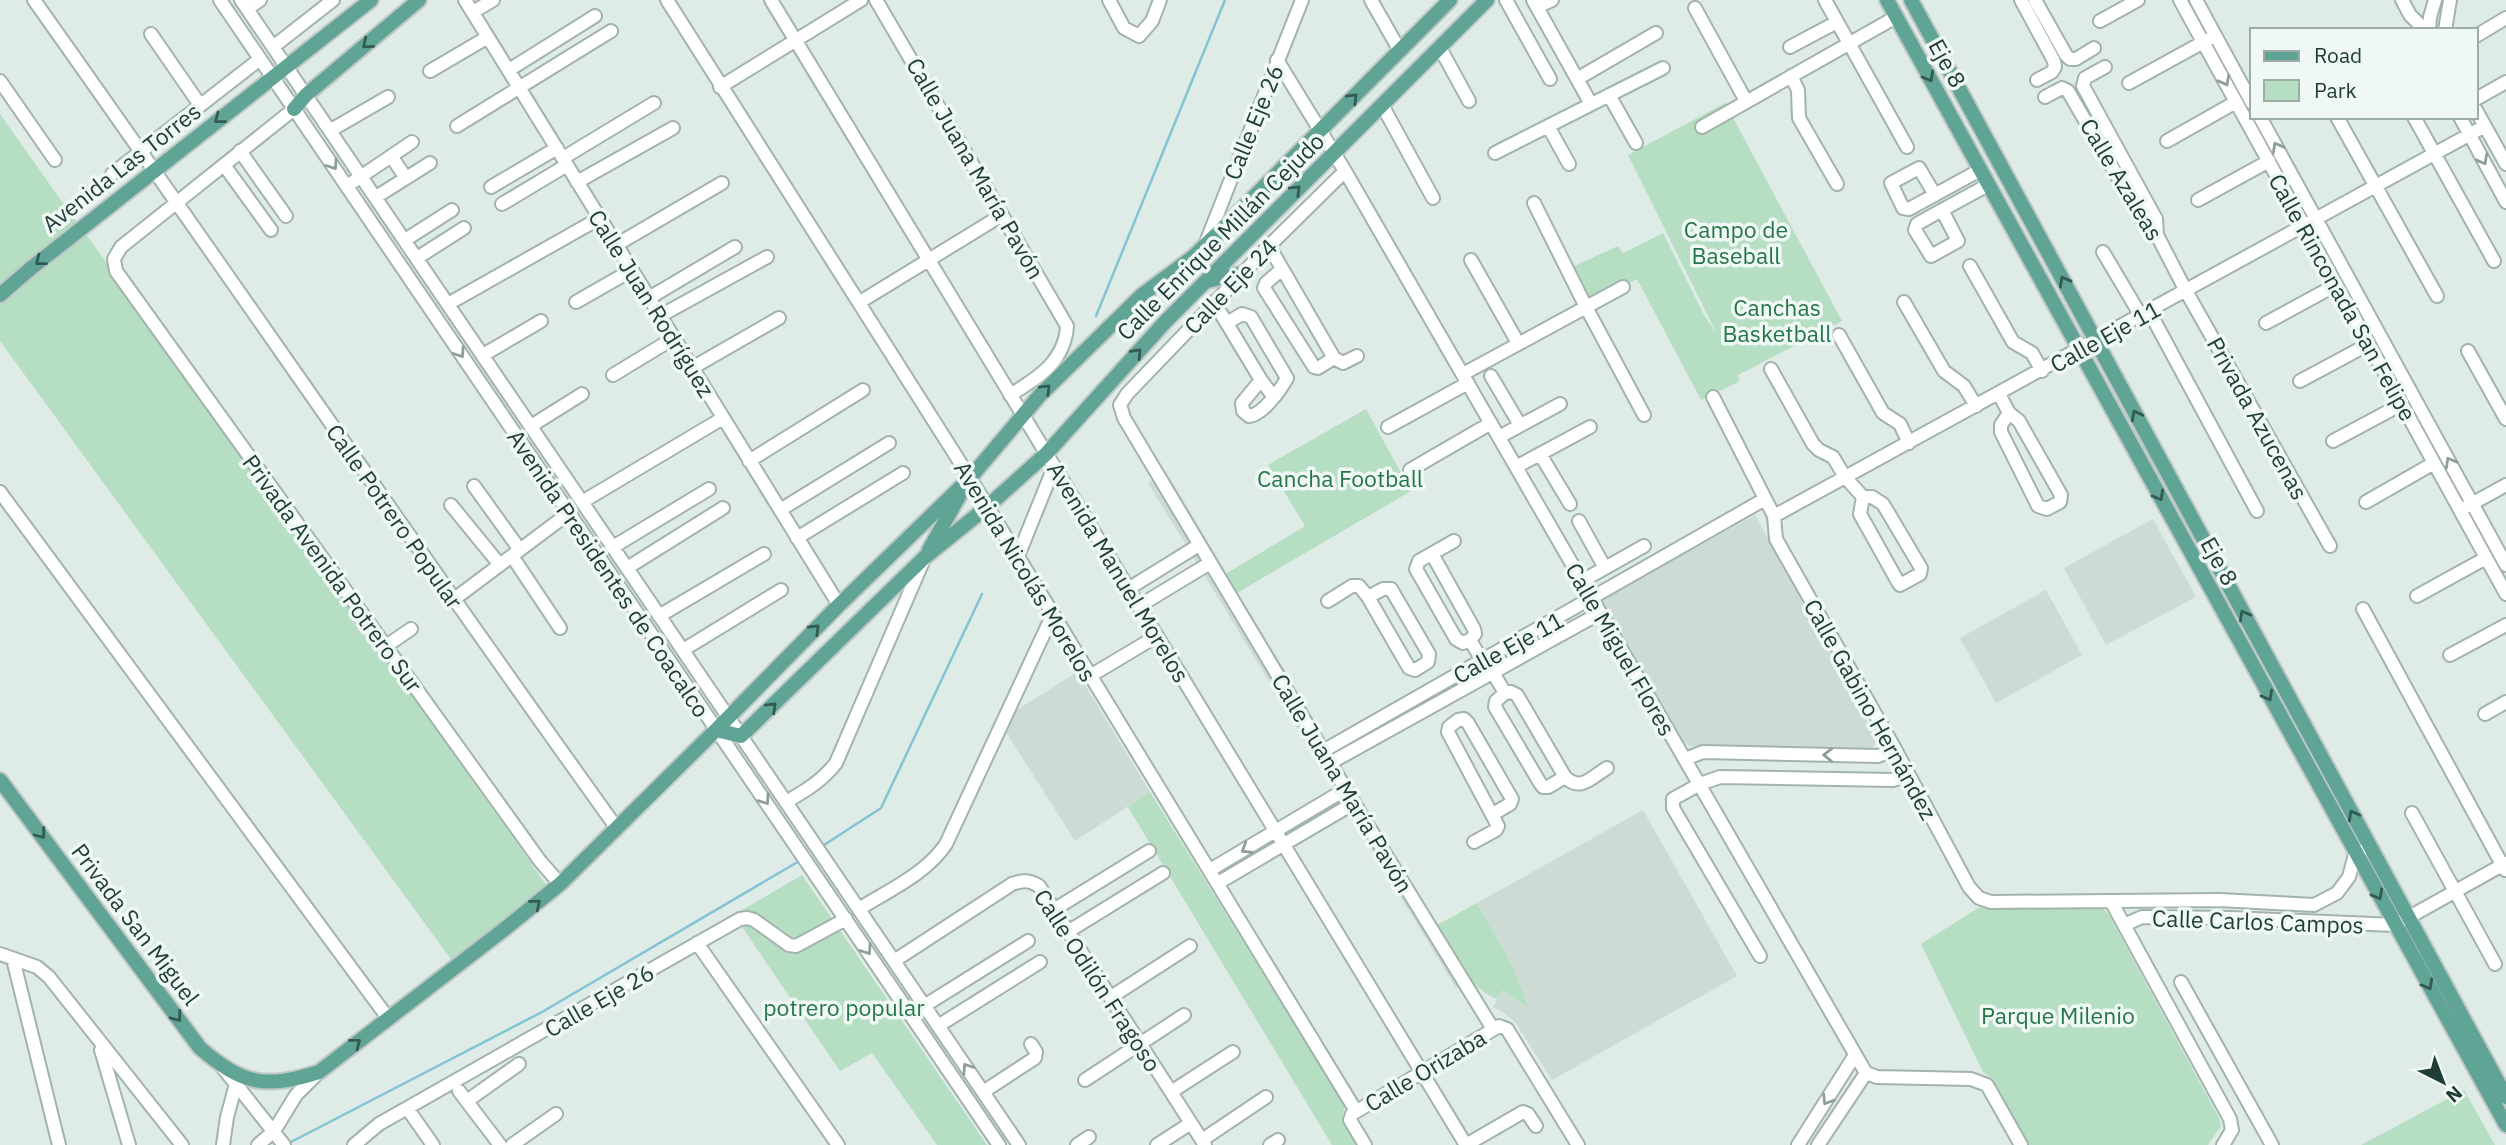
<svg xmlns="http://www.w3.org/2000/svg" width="2506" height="1145" viewBox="0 0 2506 1145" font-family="'IBM Plex Sans',sans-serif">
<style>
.built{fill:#cddbd5}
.green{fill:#b6dec3}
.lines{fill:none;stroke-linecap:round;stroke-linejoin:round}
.stream{stroke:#82c3d5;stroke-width:2.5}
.minor-casing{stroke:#a2b3ae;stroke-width:16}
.major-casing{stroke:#c0c8c7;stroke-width:18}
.minor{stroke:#fff;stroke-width:12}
.major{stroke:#60a496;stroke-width:14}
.oneway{stroke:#325b53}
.oneway2{stroke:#8f9e9a}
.labels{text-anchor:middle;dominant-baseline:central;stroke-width:7;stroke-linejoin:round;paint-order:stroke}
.street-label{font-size:23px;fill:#1f3c36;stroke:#eff8f4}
.park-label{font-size:23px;fill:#267649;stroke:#eff8f4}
</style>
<rect width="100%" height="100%" fill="#dfebe6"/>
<path class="built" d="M1166,472L1470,980L1456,988L1148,483Z
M1755,515L1869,725L1876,742L1873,748L1690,746L1682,741L1599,601Z
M2153,519L2196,597L2106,645L2064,568Z
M2046,590L2082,655L1996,703L1960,638Z
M1077,672L1150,792L1075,841L1006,732L1012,713Z
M1643,810L1737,976L1552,1080L1515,1022L1503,1012L1493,1007L1502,990L1525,1007L1528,1004L1511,963L1477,903Z"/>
<path class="green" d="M1725,103L1842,321L1738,375L1740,381L1701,400L1637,279L1592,303L1572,267L1618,246L1623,253L1663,233L1705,317L1717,334L1628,155Z
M0,114L77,223L0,283Z
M86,234L547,886L453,962L0,341V304Z
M1366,409L1411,491L1230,597L1219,578L1305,526L1268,465Z
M1150,792L1345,1105L1342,1120L1357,1145H1332L1128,807Z
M802,875L987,1145H937L872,1053L840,1071L734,915Z
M1477,903L1511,963L1528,1004L1526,1007L1502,990L1497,999C1466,987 1453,952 1437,925Z
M1983,905L2103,908L2109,915L2219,1118L2221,1126L2208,1145H2028L1989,1076L1983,1072L1921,944Z
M2464,1090L2495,1145H2361Z"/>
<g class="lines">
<path class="stream" d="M1096,316L1225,0
M821,847L881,808L982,594
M289,1143L542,1012L801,860"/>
<defs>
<path id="minor" d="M34,0C229,275 419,553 616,827
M220,0L999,1145
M241,0L1019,1145
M465,0L839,605
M667,0L970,478L1356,1111
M771,0L1466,1145
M876,0L1067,326C1065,361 1038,378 1010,395
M1109,0L1124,28L1139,36L1152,21L1160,0
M1371,0L1400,51
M1506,0L1550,79
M1533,0L1591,104
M1825,0L1907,147
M2021,0L2054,61L2055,67L2052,72L2037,80
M2035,0L2066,55L2070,59H2076L2094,48
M2180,0L2506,594
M2196,0L2252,103
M2402,0L2410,15L2425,30
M1537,7L1552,0
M1695,8L1746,101
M247,9L260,0
M473,12L493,0
M2100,21L2138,0
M2429,30L2430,17L2435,0
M2445,30L2450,0
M151,34L200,105
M2476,36L2506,18
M273,47L333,0
M1790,47L1837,22
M1440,48L1469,101
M1277,60L1345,171L1866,1073L1877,1077L1971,1079L1987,1085L2021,1145
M2105,67L2085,78L2083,86L2156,219L2157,235
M509,70L595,16
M430,71L488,37
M1791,76L1798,90L1799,118L1837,184
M1577,79L1656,33
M0,81L55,160
M2129,83L2209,39
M720,87L861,0
M1609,95L1636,143
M2045,97L2062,88L2068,91L2145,224L2157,235L2186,291L2330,546
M2476,99L2506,82
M1382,105L1433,198
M294,109L121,247L114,259L116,271L540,861L560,884
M2476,110L2506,164
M2260,117L2506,565
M2337,117L2437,296
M2414,117L2494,261
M2460,117L2506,202
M457,126L611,31
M1548,126L1569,164
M1702,127L1896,17
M331,130L388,97
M2167,141L2236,102
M240,151L286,216
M1495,153L1663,68
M391,156L406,178
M563,158L654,103
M224,165L271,230
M1345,171L1269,246L1127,394L1120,405L1124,418L1354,803L1493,1029
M112,174L260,59
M577,182L673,128
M347,186L412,142
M491,187L557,148
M1935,195L1919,168L1891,183L1903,208L1909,209L1980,170
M376,197L430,163
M2198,200L2269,161
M1534,203L1586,307L1644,415
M502,204L567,165
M1942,210L1958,241L1931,256L1915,230L1917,224C1940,211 1964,198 1988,185
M405,240L452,210
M616,245L722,183
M1205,245L1302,0
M1269,246L1334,358L1343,363L1357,356
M2103,252L2141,316
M417,258L464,228
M1471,260L1518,343
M1970,266L2013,342L2032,353L2042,371
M1282,269L1266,283L1264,288L1314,367L1318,368L1334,358
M649,298L735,247
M576,302L632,270
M860,302L1002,215
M1214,302L1261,380
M1904,302L1944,371L1964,386L1976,406
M448,304L600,218
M2149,311L2257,511
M660,316L767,257
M1227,323L1242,314L1251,317L1287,378C1280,391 1262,415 1249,416L1243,411L1242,403L1261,380L1273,396
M2266,323L2336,285
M1839,335L1883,413L1900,424L1909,443
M2468,351L2506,419
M483,355L541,321
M692,368L779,318
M1771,369L1813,444L1819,450L1833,457L1845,477L1863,497H1872L1883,504L1921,568L1920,574L1900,585L1898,582L1860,514L1863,497
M1463,374L1623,287
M613,375L674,338
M1491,376L1520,425
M2300,381L2369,344
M1999,394L2009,413L2019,421L2061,495L2060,502L2047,509L2038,506L2001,432V425L2009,413
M1713,397L1774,516L1776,539L1895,749L1969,887L1979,898L1991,902L2219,900L2314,905L2337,893L2349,877L2355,854L2361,851
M531,426L582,394
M1388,427L1468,383
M1499,437L1560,404
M2333,441L2402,404
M1540,454L1570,504
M749,461L863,390
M1516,467L1590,427
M1410,470L1491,423
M474,486L520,550
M0,492L388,1018
M582,502L723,418
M2366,502L2434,463
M451,505L500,565
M2466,507L2506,485
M780,510L889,443
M1774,516L2485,126
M1579,521L1605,568
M797,538L903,473
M1454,541L1419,561L1416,569L1456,639L1463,643L1470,640
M613,547L709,489
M1432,554L1474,629L1475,634L1470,640L1483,662
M512,556L560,628
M1018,556L1054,467
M627,568L723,508
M1582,581L1644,546
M1128,589L1199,545
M2417,596L2486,558
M453,600L569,513
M1328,601L1352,586H1359L1368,597L1409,668L1415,670L1428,662L1429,654L1391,589H1383L1368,597
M1139,606L1210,563
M2363,609L2505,870
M659,616L764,554
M386,646L411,629
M683,650L781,590
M2450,655L2506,625
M1492,671L1505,693L1511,692L1517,695L1565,777C1581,792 1590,778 1607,768
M1090,676L1157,636
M1505,693L1496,701L1495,707L1540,783L1543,787H1548L1565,777
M2485,714L2506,702
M1323,751L1765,499
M1685,759L1703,752L1878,756L1895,749
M1330,763L1600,613
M786,802C805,791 822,781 836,763L924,559
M2412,813L2495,964
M1474,842L1496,830L1498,826L1448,732L1449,727L1458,720L1464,719L1468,723L1512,799L1510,804L1493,814
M1210,870L1346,789
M1218,883L1354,803
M2112,903L2230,1119L2232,1130L2223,1145
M859,909C889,890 926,874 946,844L1053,614
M1055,909L1149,851
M2124,925L2142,917L2230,918L2395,925L2506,863
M1069,931L1163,873
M697,943L838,1145
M0,954L37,967L49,977L182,1145
M1760,956L1673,808V799L1700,784L1720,777L1893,780L1909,775
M13,959L59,1145
M894,961L1012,884C1023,880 1029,880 1039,886L1205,1145
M2181,982L2272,1145
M1111,997L1190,946
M924,1006L1028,941
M938,1026L1040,962
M101,1050L129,1145
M223,1068L284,1145
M1085,1080L1184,1015
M459,1091L500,1145
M983,1092L1035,1058L1036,1052L1031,1044
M1171,1092L1233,1052
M467,1101L519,1064
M407,1108L433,1145
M1202,1140L1266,1097
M223,1145L227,1117L236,1084
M258,1145L274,1131L296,1095L319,1072
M354,1145L379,1124L740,919L747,918L754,920L789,945L796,946L846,919
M512,1145L556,1114
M1077,1145L1089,1137
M1157,1145L1191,1123
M1270,1145L1278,1140
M1365,1145L1350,1120L1352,1114L1499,1026L1507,1029L1578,1145
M1466,1145L1523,1112L1528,1114L1536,1126
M1798,1145L1855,1055
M1818,1145L1866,1073"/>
<path id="major" d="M1887,0L2506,1125
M1911,0L2506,1097
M294,109L306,95L419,0
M1207,281L1243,273
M0,295L30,269L371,0
M929,550L962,491
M716,730L741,736L925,557L987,507L1046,454L1166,321L1487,0
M0,780L200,1048C243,1085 265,1089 319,1072L502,931L560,884L716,730L839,605L970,478L1040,395L1142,295L1193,257L1221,230L1450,0"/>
</defs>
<use href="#minor" class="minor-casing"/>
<use href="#major" class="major-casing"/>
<use href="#minor" class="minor"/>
<use href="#major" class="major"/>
</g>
<defs><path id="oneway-chevron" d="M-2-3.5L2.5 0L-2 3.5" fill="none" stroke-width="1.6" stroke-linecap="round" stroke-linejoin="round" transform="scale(1.75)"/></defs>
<g class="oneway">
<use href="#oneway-chevron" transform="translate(367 44) rotate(140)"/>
<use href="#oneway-chevron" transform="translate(1929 77) rotate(61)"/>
<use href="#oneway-chevron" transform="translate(1353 98) rotate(-45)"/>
<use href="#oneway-chevron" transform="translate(219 119) rotate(142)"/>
<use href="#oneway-chevron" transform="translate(1296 190) rotate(-45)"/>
<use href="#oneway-chevron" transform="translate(40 261) rotate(142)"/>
<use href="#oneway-chevron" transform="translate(2064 281) rotate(-119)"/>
<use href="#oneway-chevron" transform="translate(1137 353) rotate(-47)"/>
<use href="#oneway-chevron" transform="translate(1046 389) rotate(-45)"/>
<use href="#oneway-chevron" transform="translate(2136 415) rotate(-118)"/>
<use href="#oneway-chevron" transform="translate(2159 496) rotate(61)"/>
<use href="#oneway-chevron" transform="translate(2244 615) rotate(-119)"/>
<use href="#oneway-chevron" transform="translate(815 629) rotate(-45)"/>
<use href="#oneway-chevron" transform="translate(2268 696) rotate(61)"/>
<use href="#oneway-chevron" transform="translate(772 707) rotate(-44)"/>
<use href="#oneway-chevron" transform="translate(2353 815) rotate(-118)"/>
<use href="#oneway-chevron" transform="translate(41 834) rotate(53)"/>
<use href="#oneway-chevron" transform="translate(2378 895) rotate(61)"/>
<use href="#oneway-chevron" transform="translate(536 904) rotate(-39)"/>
<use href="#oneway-chevron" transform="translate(2428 985) rotate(61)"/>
<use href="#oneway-chevron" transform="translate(177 1017) rotate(53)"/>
<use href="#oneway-chevron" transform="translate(356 1043) rotate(-38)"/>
</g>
<g class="oneway2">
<use href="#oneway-chevron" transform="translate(2225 81) rotate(62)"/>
<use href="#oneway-chevron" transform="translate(2277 147) rotate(-119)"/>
<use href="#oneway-chevron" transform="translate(2483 160) rotate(61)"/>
<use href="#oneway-chevron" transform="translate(333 165) rotate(56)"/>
<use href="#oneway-chevron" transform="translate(460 353) rotate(56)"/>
<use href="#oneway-chevron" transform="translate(2450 462) rotate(-119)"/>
<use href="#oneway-chevron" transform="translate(1828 755) rotate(-179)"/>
<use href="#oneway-chevron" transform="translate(765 800) rotate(55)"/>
<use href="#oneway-chevron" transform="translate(1246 849) rotate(149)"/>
<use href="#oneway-chevron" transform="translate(867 950) rotate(56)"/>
<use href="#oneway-chevron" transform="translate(967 1068) rotate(-124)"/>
<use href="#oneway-chevron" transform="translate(1827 1100) rotate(122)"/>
</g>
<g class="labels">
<g class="street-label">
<text transform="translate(1948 63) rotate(61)">Eje 8</text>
<text transform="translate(1253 122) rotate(-68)">Calle Eje 26</text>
<text transform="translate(121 167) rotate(-38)">Avenida Las Torres</text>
<text transform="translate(976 168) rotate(60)">Calle Juana María Pavón</text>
<text transform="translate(2122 179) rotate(59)">Calle Azaleas</text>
<text transform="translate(1220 236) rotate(-45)">Calle Enrique Millán Cejudo</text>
<text transform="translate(1230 286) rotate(-46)">Calle Eje 24</text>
<text transform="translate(2343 297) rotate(61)">Calle Rinconada San Felipe</text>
<text transform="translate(652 303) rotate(58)">Calle Juan Rodríguez</text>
<text transform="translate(2105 336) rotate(-29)">Calle Eje 11</text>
<text transform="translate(2258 418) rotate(61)">Privada Azucenas</text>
<text transform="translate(395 516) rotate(55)">Calle Potrero Popular</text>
<text transform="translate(2220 561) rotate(61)">Eje 8</text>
<text transform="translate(1026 571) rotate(59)">Avenida Nicolás Morelos</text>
<text transform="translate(1119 572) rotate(59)">Avenida Manuel Morelos</text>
<text transform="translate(333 573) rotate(54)">Privada Avenida Potrero Sur</text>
<text transform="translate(609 573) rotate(56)">Avenida Presidentes de Coacalco</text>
<text transform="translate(1508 647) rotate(-29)">Calle Eje 11</text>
<text transform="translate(1621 649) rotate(60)">Calle Miguel Flores</text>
<text transform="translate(1871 709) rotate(61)">Calle Gabino Hernández</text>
<text transform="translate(1343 783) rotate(59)">Calle Juana María Pavón</text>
<text transform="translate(2258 921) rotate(2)">Calle Carlos Campos</text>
<text transform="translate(136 924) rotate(53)">Privada San Miguel</text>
<text transform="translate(1098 980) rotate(57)">Calle Odilón Fragoso</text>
<text transform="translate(599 1000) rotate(-30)">Calle Eje 26</text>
<text transform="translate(1425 1070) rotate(-31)">Calle Orizaba</text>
</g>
<g class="park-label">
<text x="1736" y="229">Campo de<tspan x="1736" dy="26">Baseball</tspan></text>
<text x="1777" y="307">Canchas<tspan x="1777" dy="26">Basketball</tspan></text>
<text x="1340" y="478">Cancha Football</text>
<text x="844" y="1007">potrero popular</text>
<text x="2058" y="1015">Parque Milenio</text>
</g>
</g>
<rect x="2250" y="28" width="228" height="91" fill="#eff8f4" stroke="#9cada8" stroke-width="2"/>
<rect x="2264" y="51" width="35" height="10" fill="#60a496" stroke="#9cada8" stroke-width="2"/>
<text x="2314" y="63" font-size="21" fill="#1f3c36">Road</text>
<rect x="2264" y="80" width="35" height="21" fill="#b6dec3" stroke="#9cada8" stroke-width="2"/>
<text x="2314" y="98" font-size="21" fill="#1f3c36">Park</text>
<g transform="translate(2443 1082) rotate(138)" stroke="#eff8f4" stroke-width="5" paint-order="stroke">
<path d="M0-5L12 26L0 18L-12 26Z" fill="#1f3c36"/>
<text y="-10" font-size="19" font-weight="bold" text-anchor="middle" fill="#1f3c36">N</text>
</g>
</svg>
